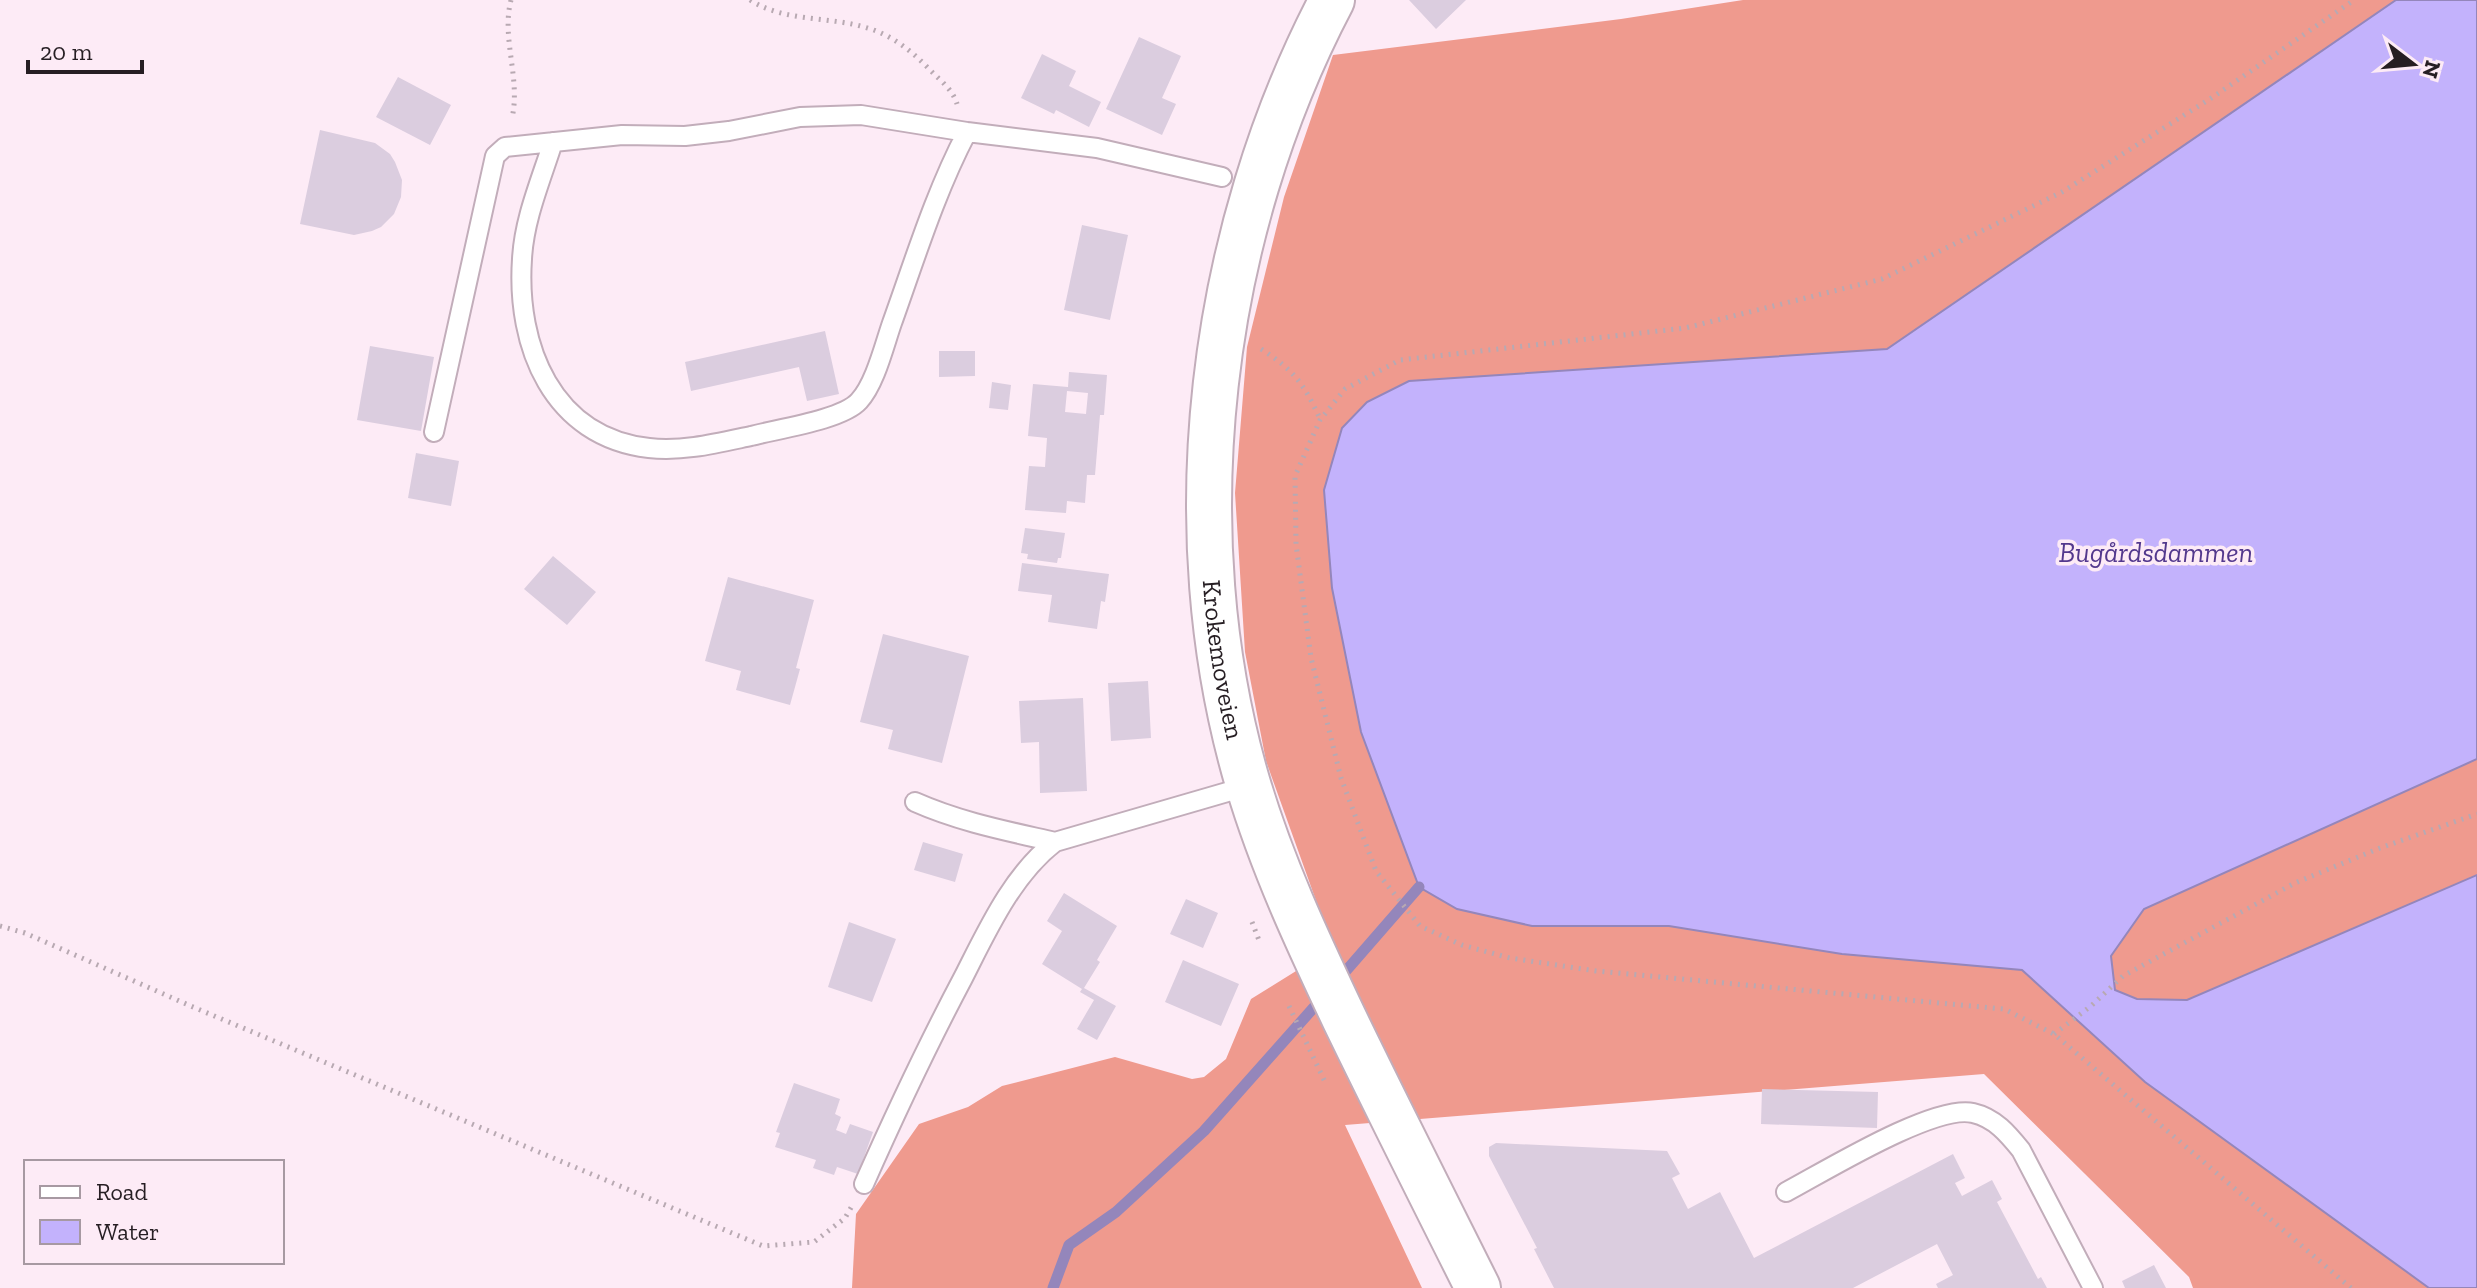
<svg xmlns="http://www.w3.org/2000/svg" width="2477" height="1288" viewBox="0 0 2477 1288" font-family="'Zilla Slab',serif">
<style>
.forest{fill:#ef9a8e}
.water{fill:#c3b2fc;stroke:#9486bb;stroke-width:2}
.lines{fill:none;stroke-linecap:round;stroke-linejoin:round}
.stream{stroke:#9486bb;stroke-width:11}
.building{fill:#dbcddf;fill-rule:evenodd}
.service-casing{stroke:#c2adba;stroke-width:22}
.secondary-casing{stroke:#c2adba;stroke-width:48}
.path{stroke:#b8a9b2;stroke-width:5;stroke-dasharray:2 6;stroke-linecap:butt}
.service{stroke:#fff;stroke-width:18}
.secondary{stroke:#fff;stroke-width:44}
.labels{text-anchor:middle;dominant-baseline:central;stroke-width:7;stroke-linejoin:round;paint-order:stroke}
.street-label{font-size:26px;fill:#261e23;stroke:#fdebf6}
.water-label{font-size:28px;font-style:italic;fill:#53388d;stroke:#fdebf6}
</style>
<rect width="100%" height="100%" fill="#fdebf6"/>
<path class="forest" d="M1743,0H2396L1887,349L1409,381L1332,588L1361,732L1419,888L1532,926H1669L1842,954L2022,970L2145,1082L2429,1288H2193L2189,1277L1984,1074L1345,1125L1422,1288H852L856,1214L919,1124L968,1107L1002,1086L1115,1057L1192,1079L1204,1077L1226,1059L1251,999L1333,948L1266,761L1245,652L1235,493L1247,347L1284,197L1333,55L1621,19Z
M2477,759V875L2187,1000L2137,999L2115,990L2111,956L2144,909Z"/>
<path class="water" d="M2396,0H2477V759L2144,909L2111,956L2115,990L2137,999L2187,1000L2477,875V1288H2429L2145,1082L2022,970L1842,954L1669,926H1532L1457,909L1419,887L1361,732L1332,588L1324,490L1342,428L1367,402L1409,381L1887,349Z"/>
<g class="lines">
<path class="stream" d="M1338,980L1419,887
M1053,1288L1069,1245L1116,1212L1204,1131L1324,996"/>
</g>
<path class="building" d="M1409,0H1466L1436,29Z
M1139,37L1181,56L1162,98L1176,104L1162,135L1106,109Z
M1042,54L1076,71L1069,86L1101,102L1089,127L1056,110L1054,114L1021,98Z
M398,77L451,105L430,145L376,117Z
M320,130L375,143L390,154L395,162L402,180L401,197L394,214L381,227L372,231L354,235L300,224Z
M1082,225L1128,235L1110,320L1064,310Z
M825,331L839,394L807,401L799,367L691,391L685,362Z
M370,346L434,357L421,431L357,420Z
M939,351H975V376L939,377Z
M1069,372L1107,375L1104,415H1100L1095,475H1087L1085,503L1067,501L1066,513L1025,510L1029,466L1045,467L1047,438L1028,436L1033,384L1068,387ZM1067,391L1088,393L1086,414L1065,412Z
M992,382L1011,385L1008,410L989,408Z
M416,453L459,461L451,506L408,498Z
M1025,528L1065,533L1061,558H1058L1057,563L1027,559L1028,554L1021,553Z
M553,556L596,592L567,625L524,589Z
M1022,563L1109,574L1105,602L1101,601L1097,629L1048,622L1052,595L1018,591Z
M728,577L814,600L796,668L800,669L790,705L736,690L741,671L705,661Z
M883,634L969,656L942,763L888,749L893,730L860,722Z
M1148,681L1151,738L1111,741L1108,683Z
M1083,698L1087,791L1040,793L1039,742L1021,743L1019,701Z
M923,842L963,854L955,882L914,870Z
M1064,893L1117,926L1097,960L1100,962L1084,988L1116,1006L1097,1040L1077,1029L1094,1000L1080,992L1082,989L1042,964L1062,931L1047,921Z
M1186,899L1218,913L1203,948L1170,934Z
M849,922L896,939L872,1002L828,987Z
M1183,960L1239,984L1221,1026L1165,1002Z
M794,1083L840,1099L835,1114L841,1117L836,1130L846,1134L850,1124L873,1132L858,1174L837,1167L834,1175L813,1168L816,1160L775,1147L780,1133L776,1132Z
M1762,1089L1878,1092L1877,1128L1761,1124Z
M1496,1143L1667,1151L1680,1174L1672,1178L1688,1209L1720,1192L1754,1258L1953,1154L1965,1178L1955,1183L1962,1196L1992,1180L2002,1199L1997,1202L2038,1279L2041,1277L2047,1288H1938L1936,1284L1953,1275L1937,1244L1853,1288H1554L1534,1249L1537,1248L1489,1156V1147Z
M2154,1265L2166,1288H2125L2122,1281Z"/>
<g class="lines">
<defs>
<path id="service" d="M553,142C541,180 524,219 522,259C516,346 552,437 649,448C683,452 718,443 751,436C777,429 842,420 859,401C875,384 884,346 892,323C915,259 935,193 967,132
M434,432L495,156L505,147L622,135L685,136L729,131L800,117L861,115L967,132L1097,148L1222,177
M915,802C960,822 1007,831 1055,842
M864,1184C895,1114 927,1046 963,978C987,931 1012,875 1055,842L1248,786
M1786,1192C1824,1172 1934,1104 1973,1113C1995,1118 2008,1134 2021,1150L2093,1288"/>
<g id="secondary">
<path id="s1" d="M1332,0C1209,234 1173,530 1248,784C1272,865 1308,942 1344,1018C1388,1109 1433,1198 1478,1288"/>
</g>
</defs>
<use href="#service" class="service-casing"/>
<use href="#secondary" class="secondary-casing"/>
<path class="path" d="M511,0C501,38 521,79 512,118
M750,0C785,22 826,16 864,27C891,34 912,51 931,71C941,81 953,90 957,104
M1261,349C1294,370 1304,384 1320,419
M1252,922L1260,943
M0,926L25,933L193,1007L763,1246L814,1242L845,1218L852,1206
M1289,1006L1326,1084
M2054,1034L2091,1006L2123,976L2295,883L2380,848L2477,814
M2351,1288L2054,1034L2004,1009L1596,971L1510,958L1462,945L1420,926L1376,871L1341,778L1311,658L1296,544L1295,476L1320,420L1345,389L1400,360L1685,328L1882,279L2062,192L2213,97L2354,0"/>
<use href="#service" class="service"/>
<use href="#secondary" class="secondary"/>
</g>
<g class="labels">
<g class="street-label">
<text stroke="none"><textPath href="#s1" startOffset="680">Krokemoveien</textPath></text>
</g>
<g class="water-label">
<text x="2156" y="552">Bugårdsdammen</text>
</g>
</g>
<rect x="24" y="1160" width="260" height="104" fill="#fdebf6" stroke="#a799a2" stroke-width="2"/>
<rect x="40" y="1186" width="40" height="12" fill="#ffffff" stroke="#a799a2" stroke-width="2"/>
<text x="96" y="1200" font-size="24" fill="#261e23">Road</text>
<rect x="40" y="1220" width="40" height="24" fill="#c3b2fc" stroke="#a799a2" stroke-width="2"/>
<text x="96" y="1240" font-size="24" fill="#261e23">Water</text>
<g transform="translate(2413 64) rotate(106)" stroke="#fdebf6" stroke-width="6" paint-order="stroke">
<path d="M0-6L14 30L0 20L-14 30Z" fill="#261e23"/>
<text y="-12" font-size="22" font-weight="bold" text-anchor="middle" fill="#261e23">N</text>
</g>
<path d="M28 60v12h114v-12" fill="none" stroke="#261e23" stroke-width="4"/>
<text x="40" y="60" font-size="24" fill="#261e23" stroke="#fdebf6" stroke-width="6" paint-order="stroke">20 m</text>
</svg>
